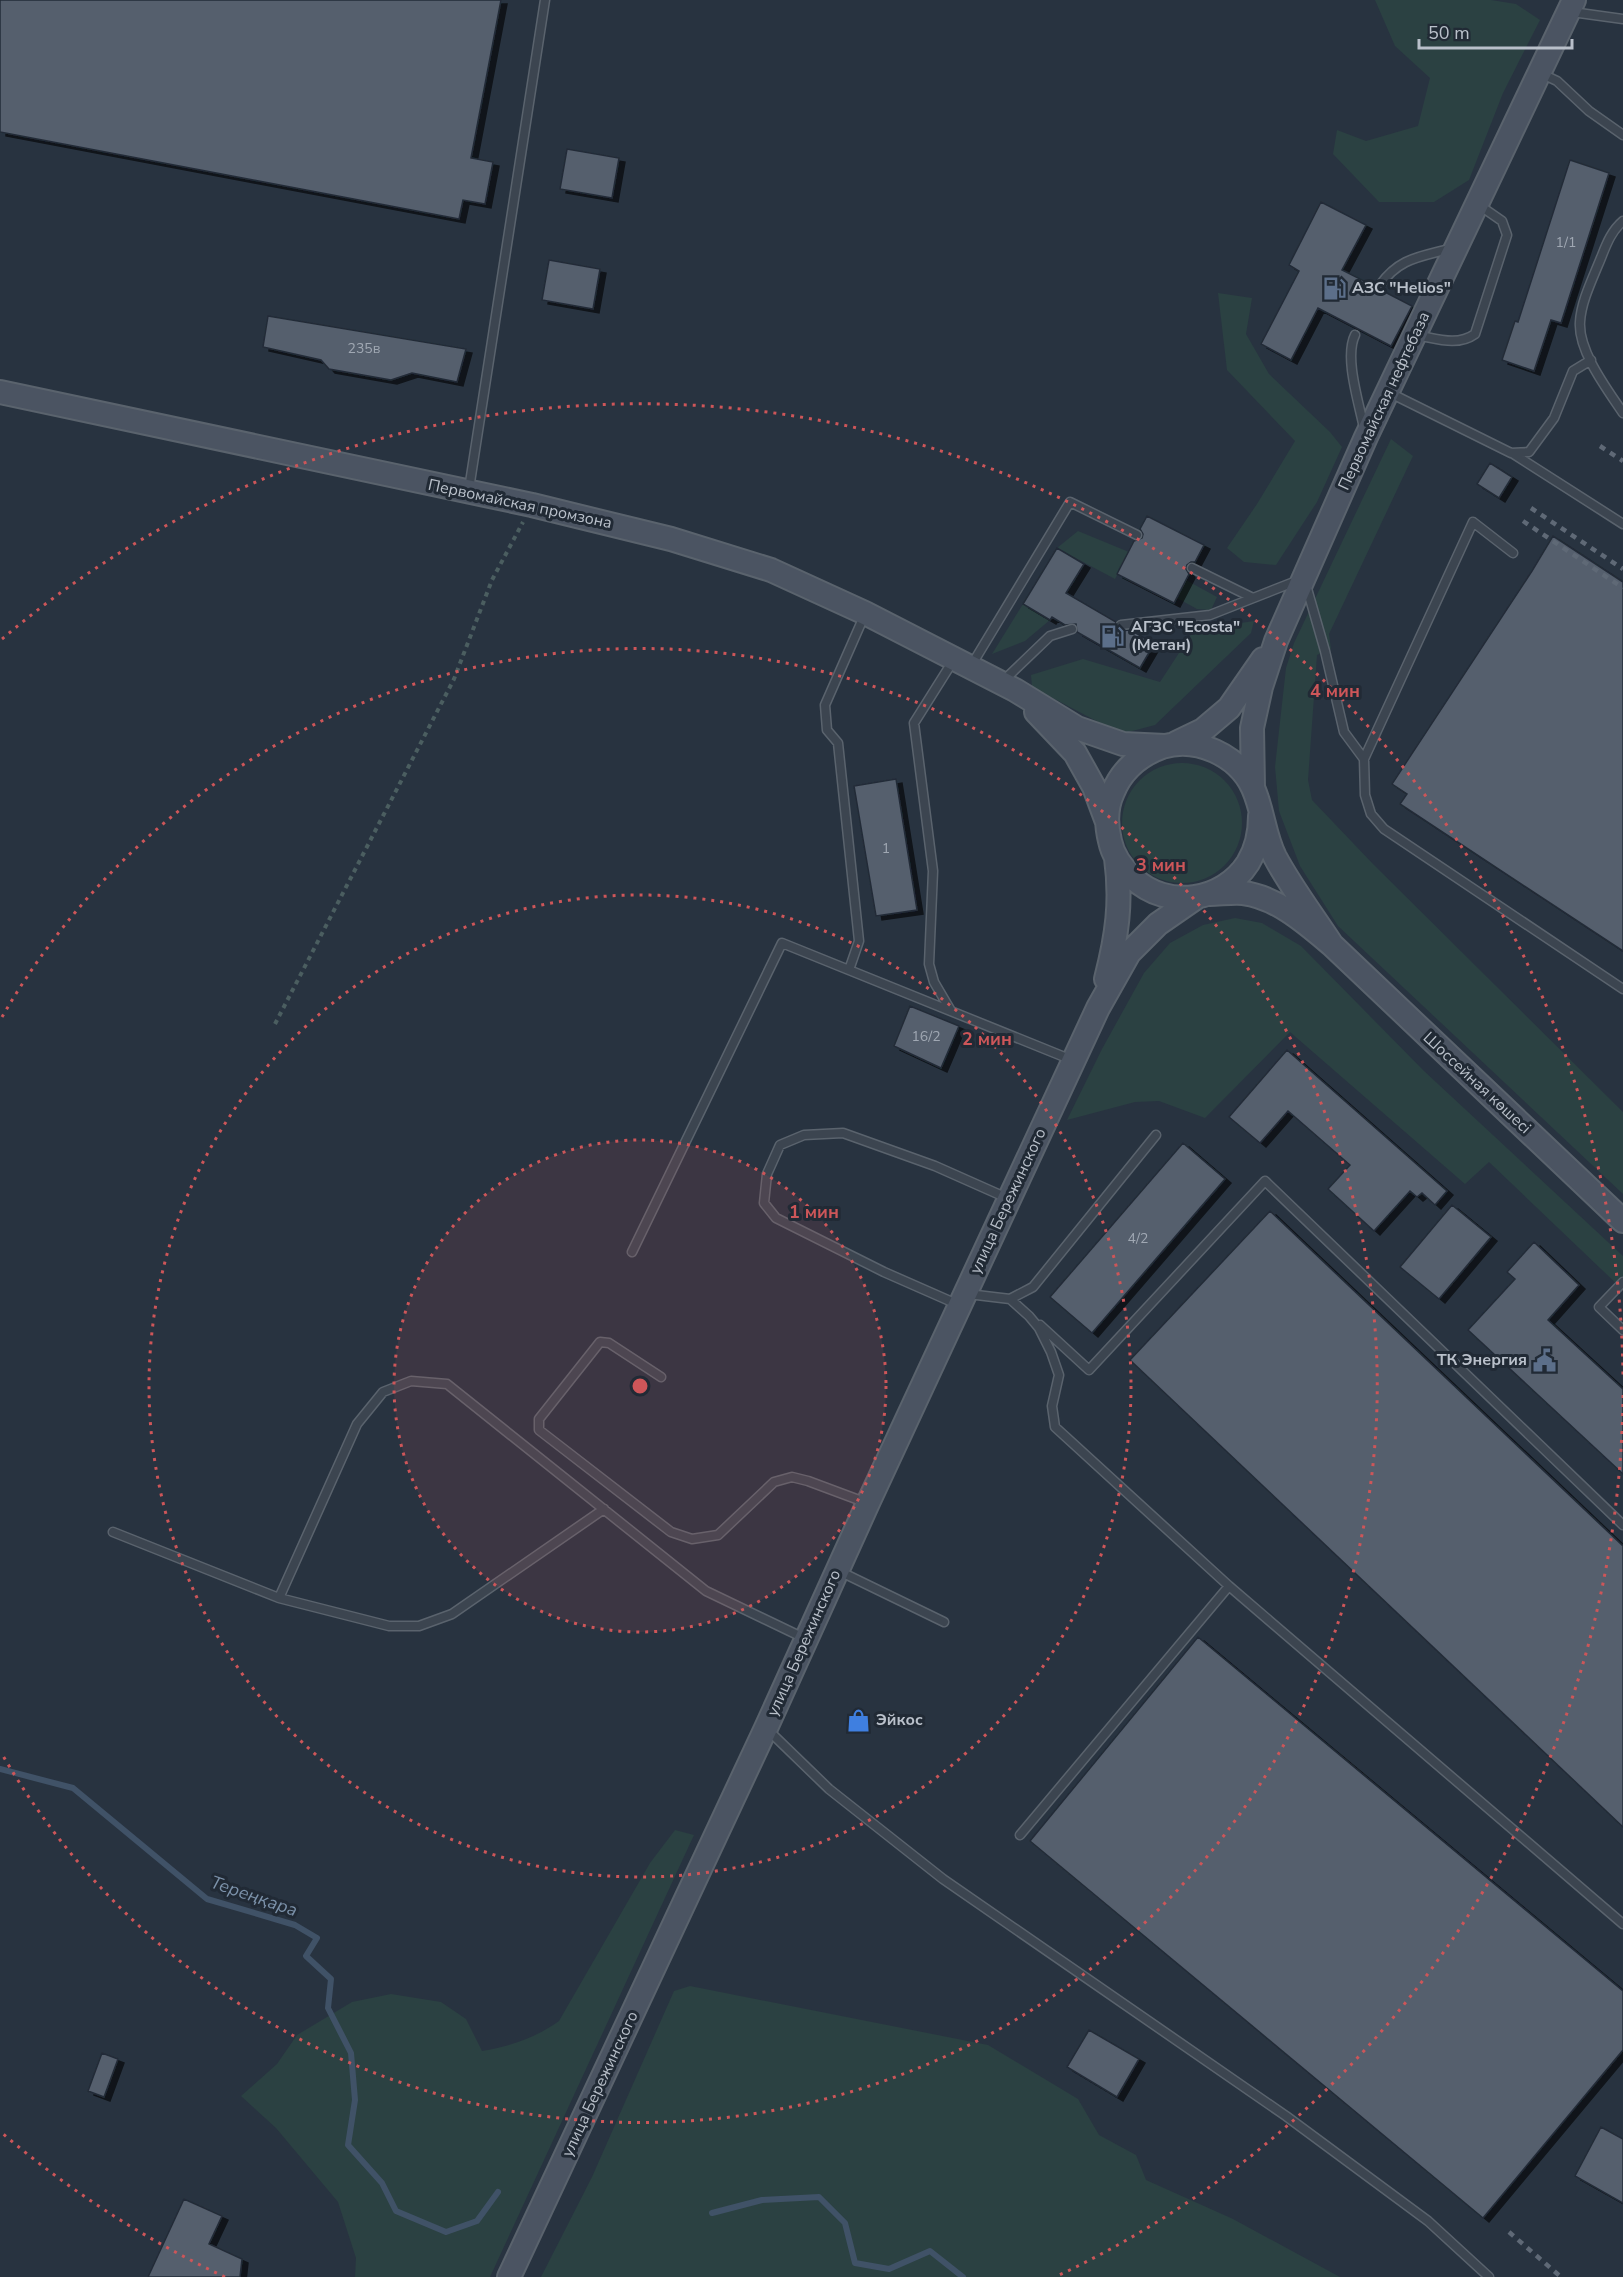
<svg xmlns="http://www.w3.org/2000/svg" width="1623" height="2277" viewBox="0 0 1623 2277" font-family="'Nunito Sans',sans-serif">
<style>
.green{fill:#2b4142}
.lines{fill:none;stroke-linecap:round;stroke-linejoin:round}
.stream{stroke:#405267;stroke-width:6}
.building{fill:#545e6d;stroke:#232c37;stroke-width:1.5;filter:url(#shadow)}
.lane-casing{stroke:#5a636d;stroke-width:11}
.secondary-casing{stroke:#5a636d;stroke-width:26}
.path{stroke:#4b5e60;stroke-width:4;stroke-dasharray:4.5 4.5;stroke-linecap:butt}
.lane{stroke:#3c4550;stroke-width:8}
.secondary{stroke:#4b5462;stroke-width:22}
.rail{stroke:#5f6976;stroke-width:4.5;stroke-dasharray:6 6;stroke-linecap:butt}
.ring{fill:none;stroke:#cd5659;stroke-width:3;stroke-dasharray:3 6}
.labels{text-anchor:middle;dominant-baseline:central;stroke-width:6;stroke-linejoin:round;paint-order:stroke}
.number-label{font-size:14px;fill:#a0a8b3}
.poi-label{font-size:16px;font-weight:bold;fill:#b9c0ca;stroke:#212a35;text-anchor:start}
.street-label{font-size:16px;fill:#b9c0ca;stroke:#212a35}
.water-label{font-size:18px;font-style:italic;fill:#7c92aa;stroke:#212a35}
.centre{fill:#cd5659;stroke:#212a35;stroke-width:3}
.ring-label{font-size:18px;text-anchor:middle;font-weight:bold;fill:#cd5659;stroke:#212a35;stroke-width:6;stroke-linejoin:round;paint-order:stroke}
</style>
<defs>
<filter id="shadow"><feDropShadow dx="6" dy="4" stdDeviation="0" flood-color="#0009"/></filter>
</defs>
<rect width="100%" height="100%" fill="#283340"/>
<path class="green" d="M1375,0H1491L1516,4L1540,20L1503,93L1469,180L1434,202H1379L1333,154L1337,130L1366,141L1418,126L1430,78L1395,46Z
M1218,293L1252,298L1246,334L1269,374L1330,432L1342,447L1317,502L1276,565L1244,562L1227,548L1257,504L1295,441L1227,370Z
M1391,439L1413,456L1329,634L1331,649L1317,655L1308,780L1312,800L1373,864L1623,1112V1194L1338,926L1300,866L1279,811L1275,767L1286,668L1294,643Z
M1078,531L1129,552L1115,579L1057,548Z
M1186,580L1217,597L1211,610L1197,609L1177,598Z
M1023,604L1050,620L1025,641L992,654Z
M1254,621L1251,633L1155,725L1121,734L1032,687L1031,675L1083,659L1160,682L1194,630Z
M1122 823a60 60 0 1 1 120 0a60 60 0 1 1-120 0Z
M1235,918L1262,923L1301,946L1424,1071L1623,1256V1290L1489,1162L1465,1184L1290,1032L1205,1118L1159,1101L1135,1102L1067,1120L1102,1049L1144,973L1170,943L1203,925Z
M675,1830L694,1835L490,2277H355L356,2258L338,2202L276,2128L241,2096L277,2064L297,2035L352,2002L391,1994L441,2002L466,2019L482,2051C511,2046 535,2038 559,2021L650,1863Z
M690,1986L988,2045L1078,2099L1099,2135L1136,2155L1146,2180L1233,2219L1340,2277H541L592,2177L674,1991Z"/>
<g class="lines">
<path class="stream" d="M0,1769L73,1788L207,1899L295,1925L317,1938L306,1956L331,1979L328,2008L351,2053L355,2100L348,2145L382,2183L396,2211L446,2232L477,2221L498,2192
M712,2213L762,2200L819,2197L845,2223L855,2263L889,2269L930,2251L963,2277"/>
</g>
<path class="building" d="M0,0H501L471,158L493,162L485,204L463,200L459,219L0,132Z
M567,149L619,158L612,198L560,189Z
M1570,160L1609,173L1561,323L1551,320L1534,371L1502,360L1515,321L1518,322Z
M1321,202L1366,225L1342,270L1374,286L1376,290L1383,291L1412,306L1391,346L1318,308L1291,360L1261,344L1299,271L1289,265Z
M549,260L600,269L593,309L542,300Z
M268,316L466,349L457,382L412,373L391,380L329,369L321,360L263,347Z
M1490,463L1512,477L1499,498L1477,484Z
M1147,516L1204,545L1195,562H1191L1187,565L1186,569L1189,574L1174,603L1117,574L1134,541L1142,538L1143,534L1140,529Z
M1553,536L1623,582V951L1400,804L1407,794L1392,784L1532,571Z
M1057,548L1084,564L1066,593L1116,622L1115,626L1118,631L1131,630L1154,644L1140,668L1077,632L1076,624L1065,625L1052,617L1050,620L1023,604Z
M896,779L917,910L876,916L854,786Z
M910,1006L959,1026L941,1068L894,1046Z
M1287,1050L1447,1191L1435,1205L1422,1193L1417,1197L1410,1191L1374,1231L1328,1189L1350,1165L1288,1111L1260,1143L1229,1117Z
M1183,1143L1225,1179L1092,1333L1050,1297Z
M1452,1205L1491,1237L1439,1299L1400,1267Z
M1270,1211L1623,1546V1827L1130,1360Z
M1534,1242L1579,1285L1548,1320L1623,1389V1474L1468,1330L1515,1279L1507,1272Z
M1198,1637L1623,1991V2050L1483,2218L1030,1841Z
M1089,2030L1139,2059L1117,2097L1067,2067Z
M102,2053L118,2059L104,2097L88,2091Z
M1601,2127L1623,2139V2203L1575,2176Z
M184,2199L222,2216L209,2244L242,2259L240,2277H148Z"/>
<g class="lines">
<defs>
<path id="lane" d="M1572,12L1623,19
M1540,73L1557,81L1589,111L1623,135
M1623,221C1609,233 1605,249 1598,265C1591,282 1581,303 1580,322C1578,351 1607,389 1623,413
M1380,285C1400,257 1421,257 1452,248
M1355,335C1344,357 1359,403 1364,428
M1415,335C1435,338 1457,347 1475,334L1507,235L1502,221L1479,205
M1388,392L1511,453L1529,452L1554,418L1573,371L1591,360
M1512,453L1623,524
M469,489L545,0
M1192,568L1253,598
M1306,585L1325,651L1344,732L1364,759L1365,795L1371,814L1384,829L1623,989
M1121,625L1210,615L1299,580
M971,666L1070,502L1137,535
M1002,682L1050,636L1072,629
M1364,759L1473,522L1513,553
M849,970L859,941L838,743L827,730L825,705L865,614
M951,1011L934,982L929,964L933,871L914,723L953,661
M632,1252L782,943L1072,1060
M1623,1282L1599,1307L1623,1330
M968,1294L1010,1299L1033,1287L1156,1135
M1010,1299L1029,1316L1039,1328L1051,1352L1059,1375L1052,1406L1055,1427L1229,1586L1623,1924
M959,1305L884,1272L776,1218L764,1203L767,1174L780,1145L804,1135L843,1133L935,1166L1007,1198
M1040,1325L1089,1370L1265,1181L1623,1525
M661,1377L609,1343L600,1342L539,1419V1430L671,1532L692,1539L718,1535L774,1482L792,1477L808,1481L867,1503
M113,1532L279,1598L357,1424L383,1392L411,1381L447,1384L706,1591L806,1639
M839,1571L944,1622
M279,1598L389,1626H419L452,1614L604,1509
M766,1728L829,1789L943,1879L1286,2116L1428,2221L1489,2277
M1020,1835L1229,1586"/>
<path id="secondary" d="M0,392L532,505L671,539L771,570L865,613L1015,690L1077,728L1123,744L1165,746
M1036,712L1075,753L1094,787L1107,822
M1176,743L1203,730L1229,708L1263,659
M1253,787L1252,728L1261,687L1276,641L1366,437L1574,0
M1260,816C1260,833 1257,848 1248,863C1223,902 1167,910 1133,878C1122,868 1113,856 1110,841C1106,825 1106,807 1113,792C1122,770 1140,755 1162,747C1196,736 1238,755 1253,788C1263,810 1264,835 1275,857C1291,887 1313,916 1332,945
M1210,894C1220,894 1232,892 1243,893C1277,897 1307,924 1332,945L1623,1221
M1106,979C1117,936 1122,902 1116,858
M509,2277L766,1728L868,1503L1098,1008L1129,953L1158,924L1197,897"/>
</defs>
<use href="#lane" class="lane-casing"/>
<use href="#secondary" class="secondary-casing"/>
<path class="path" d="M275,1024L454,679L492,580L523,522"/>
<use href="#lane" class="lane"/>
<use href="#secondary" class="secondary"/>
<path class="rail" d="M1600,446L1623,461
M1531,508L1623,569
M1523,521L1623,588
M1509,2232L1561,2277"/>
</g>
<circle cx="640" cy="1386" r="246" fill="#cd5659" fill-opacity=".12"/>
<g class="ring">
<circle cx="640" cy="1386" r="246"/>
<circle cx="640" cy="1386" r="491"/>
<path d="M2 1017A737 737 0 1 1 2 1754"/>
<path d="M1623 1395A983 983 0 0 1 1055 2277M225 2277A983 983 0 0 1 2 2133M2 639A983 983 0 0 1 1623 1377"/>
</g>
<defs>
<symbol id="fuel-bare" viewBox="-9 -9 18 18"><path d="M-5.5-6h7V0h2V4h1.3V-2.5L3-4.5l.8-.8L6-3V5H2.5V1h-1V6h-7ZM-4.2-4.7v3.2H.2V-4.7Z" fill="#5c6f8a" stroke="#212a35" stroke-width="2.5" paint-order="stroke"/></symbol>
<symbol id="civic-bare" viewBox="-9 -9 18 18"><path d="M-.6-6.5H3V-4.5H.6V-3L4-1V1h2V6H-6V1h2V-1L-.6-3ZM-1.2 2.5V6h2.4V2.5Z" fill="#5c6f8a" stroke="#212a35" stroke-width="2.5" paint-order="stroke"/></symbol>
<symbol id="shop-bare" viewBox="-9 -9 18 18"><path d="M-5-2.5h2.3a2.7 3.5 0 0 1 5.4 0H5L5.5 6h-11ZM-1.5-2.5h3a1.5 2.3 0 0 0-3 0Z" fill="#3f7fe0" stroke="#212a35" stroke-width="2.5" paint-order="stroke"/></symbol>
</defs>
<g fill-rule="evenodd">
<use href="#fuel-bare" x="1318" y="272" width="33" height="33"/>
<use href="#fuel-bare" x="1096" y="620" width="33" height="33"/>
<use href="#civic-bare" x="1528" y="1344" width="33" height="33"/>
<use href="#shop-bare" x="842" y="1704" width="33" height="33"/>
</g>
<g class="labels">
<g class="number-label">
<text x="1566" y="242">1/1</text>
<text x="364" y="348">235в</text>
<text x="886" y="848">1</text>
<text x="926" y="1036">16/2</text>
<text x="1138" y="1238">4/2</text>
</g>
<g class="poi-label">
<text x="1352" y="288">АЗС "Helios"</text>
<text x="1131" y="627">АГЗС "Ecosta"<tspan x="1131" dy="18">(Метан)</tspan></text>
<text x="1527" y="1360" text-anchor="end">ТК Энергия</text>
<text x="876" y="1720">Эйкос</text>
</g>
<g class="street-label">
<text transform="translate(1384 401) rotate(-65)">Первомайская нефтебаза</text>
<text transform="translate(520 504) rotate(12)">Первомайская промзона</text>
<text transform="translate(1477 1083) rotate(43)">Шоссейная көшесі</text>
<text transform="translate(1008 1201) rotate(-65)">улица Бережинского</text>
<text transform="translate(804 1643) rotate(-66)">улица Бережинского</text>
<text transform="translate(600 2084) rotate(-65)">улица Бережинского</text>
</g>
<g class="water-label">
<text transform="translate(254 1896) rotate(19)">Тереңқара</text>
</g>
</g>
<circle cx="640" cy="1386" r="9" class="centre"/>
<g class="ring-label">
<text x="1335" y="697">4 мин</text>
<text x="1161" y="871">3 мин</text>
<text x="987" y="1045">2 мин</text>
<text x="814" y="1218">1 мин</text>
</g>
<path d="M1419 39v9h153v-9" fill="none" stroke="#b9c0ca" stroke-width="3"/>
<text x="1428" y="39" font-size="18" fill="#b9c0ca" stroke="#212a35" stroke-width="4.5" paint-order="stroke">50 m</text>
</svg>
